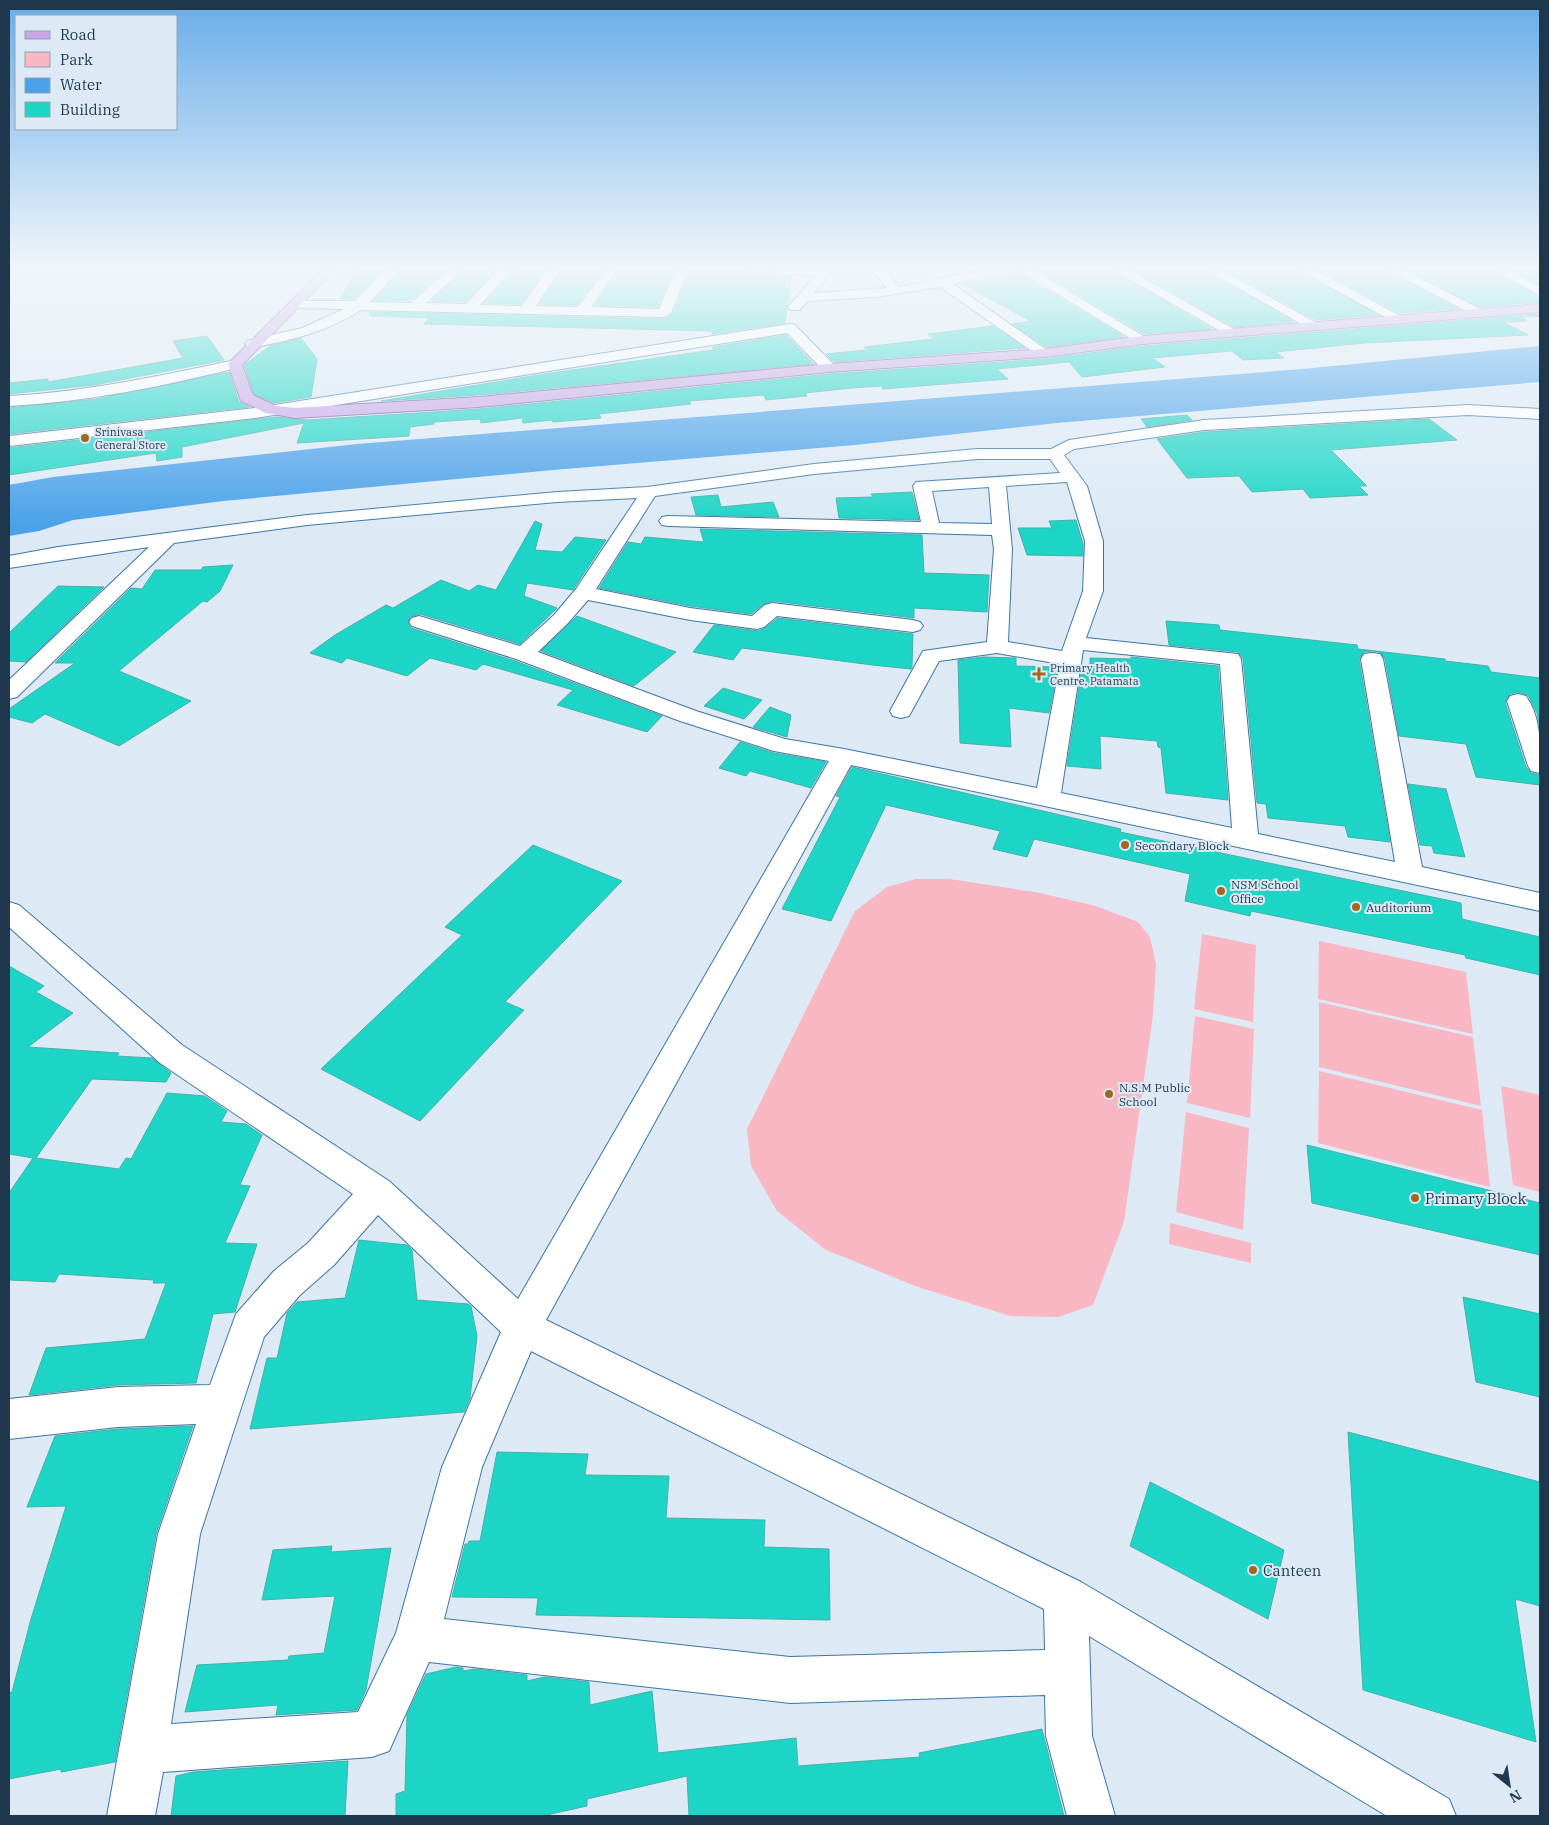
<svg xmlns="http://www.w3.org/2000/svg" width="1549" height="1825" viewBox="0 0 1549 1825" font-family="'IBM Plex Serif',serif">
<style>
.green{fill:#f9b7c3}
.water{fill:#4aa1e8}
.building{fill:#1dd5c6;stroke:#44b1a6}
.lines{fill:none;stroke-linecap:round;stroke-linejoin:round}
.minor-casing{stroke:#3a76a8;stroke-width:2}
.major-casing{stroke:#7358a5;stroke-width:2}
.minor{fill:#fff;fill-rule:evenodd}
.major{fill:#c7a5e6;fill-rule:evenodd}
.poi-dot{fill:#a06724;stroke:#ddeaf5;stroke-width:2}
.labels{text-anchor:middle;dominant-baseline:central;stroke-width:4;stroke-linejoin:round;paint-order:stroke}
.far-poi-label{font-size:11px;fill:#1e374d;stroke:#ddeaf5;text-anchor:start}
.poi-label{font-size:12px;fill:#1e374d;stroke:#ddeaf5;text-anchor:start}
.near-poi-label{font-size:15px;fill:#1e374d;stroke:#ddeaf5;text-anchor:start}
</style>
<rect width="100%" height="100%" fill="#ddeaf5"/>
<path class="green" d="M916,879H950L1040,893L1096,906L1138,922L1150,937L1156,964L1153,1015L1124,1222L1093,1305L1058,1317L1010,1316L918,1287L826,1250L777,1211L751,1166L747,1129L855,911L887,887Z
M1202,934L1256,945L1253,1022L1194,1009Z
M1319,941L1466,972L1473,1034L1318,999Z
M1319,1002L1473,1037L1481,1106L1319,1067Z
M1195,1016L1254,1029L1250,1118L1187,1103Z
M1319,1071L1482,1110L1490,1187L1318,1143Z
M1501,1086L1540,1095V1192L1513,1185Z
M1186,1112L1249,1128L1243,1230L1176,1212Z
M1170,1223L1251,1243V1263L1169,1244Z"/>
<path class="water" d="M1540,346V382L1057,423L855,445L553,470L223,501L73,520L39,531L9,536V485L53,477L357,444L1302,369Z"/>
<path class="building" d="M357,270H383L354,299H340Z
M401,270H446L410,301L374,300Z
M523,270H546L521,304L484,303L512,272H521Z
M562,270H603L577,305L539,304Z
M619,270H674L658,307L595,305Z
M690,270L772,273L778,276H791L785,323L712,334V331L424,324L429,318L370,316V312L664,319L673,314Z
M1037,270H1112L1212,329L1144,334Z
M1133,270H1205L1294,322L1234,327Z
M1226,270H1297L1378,315L1316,320Z
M1319,270H1386L1458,309L1400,313Z
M1408,270H1493L1540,298V302L1480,307Z
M1514,270H1540V285Z
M464,271L494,272L465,302L431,301Z
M1019,273L1124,337L1046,347L1012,324L1031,321L962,284Z
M1540,314V316L1521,317L1527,321L1503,322L1528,335L1364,343L1276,352L1284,358L1243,360L1232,351L1152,358L1165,367L1082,377L1069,362L997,369L1008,379L883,389L882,386L852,388L805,393L807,396L766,400L764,395L689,401L691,404L599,414L601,418L553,422L552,420L523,423L522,418L481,423L480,419L434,422V424L410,427L409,436L297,443L304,423L182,447V457L157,461L156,453L9,475V448L276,417L307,420L479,409L829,374L1044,359L1143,346Z
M993,326L1025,348L834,362L826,354L867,350L864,347L933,339L928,334Z
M786,335L814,364L479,395L381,401L544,374L713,350V347Z
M207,336L224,360L94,385L9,394V383L48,379V382L183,358L173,341Z
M301,338L317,359L311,397L274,403L254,394L244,365L270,346Z
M229,372L239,402L249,407L9,434V408L96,399Z
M1187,415L1192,420L1147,427L1141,419Z
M1429,419L1457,440L1331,450L1367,486H1359L1368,495L1310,498L1303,489L1252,492L1239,476L1187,478L1157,439L1204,432Z
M912,492L919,520L839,518L836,498L873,497L871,494Z
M718,495L721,507L773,502L779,517L696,515L691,497Z
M1076,520L1083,544V556L1027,555L1018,528H1052L1049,521Z
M535,521L542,524L535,550L562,552L575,537L606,540L573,590L527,583L524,596L557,608L520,644L420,614L410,617L408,623L411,628L515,661L662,716L647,732L557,705L573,690L483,664L476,670L430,658L407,676L347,658L342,663L310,653L335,635L386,605L393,608L441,580L469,591L478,585L496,590Z
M700,529L922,535L924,573L989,575L987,612L914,608V618L772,601L764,604L751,614L690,606L599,588L628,542L641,544L645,537L704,542Z
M233,565L220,591L207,602L203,601L119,671L191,701L119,746L45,714L32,723L9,717V709L75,663H55L131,588L142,589L155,570H201L203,567Z
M58,586L104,587L26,662L9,661V633Z
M577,616L676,652L634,686L541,651Z
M778,618L913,634L912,667L911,669L872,665L742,648L733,660L693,652L714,625L758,631L765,628Z
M1166,621L1219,625L1220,630L1357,645L1358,649L1445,659V661L1488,666L1491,672L1540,678V729L1537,713L1528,695L1518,692L1510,694L1505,702L1526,767L1531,773L1540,775V785L1476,777L1466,744L1399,736L1385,659L1380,652L1372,651L1364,652L1359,659L1390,842L1348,837L1345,826L1268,818L1266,804L1257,803L1243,658L1238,652L1169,645Z
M984,657L1016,658V666L1058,667L1049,713L1009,708L1011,747L960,743L958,660Z
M1131,657L1218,666L1228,800L1166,793L1161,748L1158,747L1157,741L1100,736L1101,769L1067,766L1082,668H1090V658L1131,659Z
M723,688L762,700L744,719L704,706Z
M770,707L791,715L787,737L753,727Z
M740,742L774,753L826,762L811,788L750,771L746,776L719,768Z
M852,767L1121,829L1120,832L1461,903L1462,919L1540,937V975L1466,958L1465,955L1251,911L1250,916L1185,901L1190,874L1034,839L1027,857L993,849L1000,831L886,805L831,921L782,909L840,797L836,796Z
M1408,784L1446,789L1465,857L1434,853L1432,846L1420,845Z
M533,845L622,881L505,1002L524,1010L420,1121L321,1069L462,935L445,927Z
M9,966L44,986L36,992L73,1013L28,1047L119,1053L117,1056L152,1058L171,1073L166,1082L92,1079L36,1158L119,1169L126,1158L131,1159L167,1093L205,1096L227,1111L221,1122L246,1124L262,1135L240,1185L250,1186L225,1243L257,1244L235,1312L213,1314L196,1383L118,1385L29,1395L46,1348L145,1339L166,1283H153L154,1280L59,1274L55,1282L9,1280V1193L33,1158L9,1154Z
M1307,1145L1540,1203V1255L1312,1203Z
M359,1240L407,1245L412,1250L417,1300L468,1304L471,1306L477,1336L470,1398L464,1412L250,1429L267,1358H277L287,1313L297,1302L345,1298Z
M1463,1297L1540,1314V1397L1476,1382Z
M193,1426L156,1534L115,1762L61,1772V1769L9,1779V1693L12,1692L31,1619L66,1506L27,1507L55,1436L118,1429Z
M1348,1432L1540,1482V1606L1515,1599L1536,1742L1363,1690Z
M497,1452L588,1454L585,1475L669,1476L666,1518L765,1520L764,1547L829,1549L830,1620L536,1615L538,1598L452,1597L465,1544H468L469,1541H480Z
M1150,1482L1284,1550L1268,1619L1130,1546Z
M332,1546L331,1552L391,1548L366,1690L357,1710L276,1715L278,1705L185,1712L197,1665L288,1660L289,1656L324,1653L335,1596L262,1600L273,1550Z
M456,1667L463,1668V1671L475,1669L527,1675V1681L544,1677L589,1682L590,1705L652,1691L658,1753L796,1738L798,1766L920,1757L919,1753L1042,1729L1064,1816H689L687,1776L587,1799V1806L542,1816H396V1794L405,1791L407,1715L426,1674Z
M348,1761L345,1816H171L176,1776L193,1772Z"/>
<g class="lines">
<defs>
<path id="minor" d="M386,270H399L370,302L411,303L449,270H463L426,303L466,304L498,270H511L480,305L522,306L548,270H560L536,306L578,307L605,270H617L591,307L659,309L676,270H688L671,313L664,317L361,310C328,332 290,340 252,348L245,344L247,341L302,328L344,309L298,308L291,304L293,301H355Z
M772,270H833L814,293L887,288L872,270H885L899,287L982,270H1003L1001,273L953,284L1051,353L1044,357L1039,356L940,287L876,297L807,301L800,310H790L788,307L816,275L778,274Z
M1018,270H1033L1150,340L1143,344L1138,343Z
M1114,270H1129L1239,332L1232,336L1227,335Z
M1207,270H1222L1322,326L1315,330L1310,329Z
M1299,270H1315L1406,319L1399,323L1394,322Z
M1388,270H1404L1488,313L1481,317L1476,316Z
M1495,270H1510L1540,287V296Z
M790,324L795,325L834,365L836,368L834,371H824L787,333L255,418L9,446V436L255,408Z
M235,360L240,361L242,364L240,367C165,386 86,402 9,406V396C85,392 160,376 235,360Z
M1468,405L1540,409V419L1468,415L1204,430L1074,449L1064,455L1087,486L1103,541V591L1086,638L1238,654L1241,659L1258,834L1395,862L1361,659L1364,654L1372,653L1380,654L1383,659L1422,867L1540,893V911L851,765L546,1320L1081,1582L1449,1799L1456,1816H1387L1089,1636L1092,1736L1115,1816H1067L1046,1736L1045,1695L790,1703L429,1662L389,1751L372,1757L163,1772L155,1816H107L158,1534L196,1424L118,1427L9,1439V1399L118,1387L210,1385L236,1314L274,1271L308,1243L353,1194L160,1063L9,927V902L19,905L182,1045L389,1181L518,1299L829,761L774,751L680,721L516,659L412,626L409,622L412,618L419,616L520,646L554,615L576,589L637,498L557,502L307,525L174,543L17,697L9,699V680L149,547L9,568V556L58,547L307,515L557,492L647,487L814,464L977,449H1051L1069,440L1204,420ZM977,459H1050L1060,473L916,482L913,486L921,522L668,516L662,517L659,521L662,525L668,526L992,535L994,549L987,642L923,651L890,711L893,716L901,718L909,716L939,661L997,653L1060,664L1037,788L844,749L785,739L696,711L538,652L568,623L588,600L690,620L757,629L764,627L777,616L913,632L920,630L923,626L920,622L913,620L772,603L765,605L752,616L690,608L596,589L655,496L814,474ZM1067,482L1085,541L1083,591L1062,651L1008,642L1012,549L1006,486ZM989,487L992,524L939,523L932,491ZM1083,650L1220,664L1232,828L1061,793ZM378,1215L501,1332L442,1467L396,1633L358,1712L171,1724L200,1534L264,1337L300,1295L334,1265ZM531,1351L1044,1609L1045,1650L790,1657L444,1619L482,1467Z
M1518,694L1526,696C1542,719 1540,747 1540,773L1531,771L1528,766L1507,701L1510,696Z"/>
<path id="major" d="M322,270H335L242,365L253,395L276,406L295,408L479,397L829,364L1044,349L1143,336L1540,304V312L1143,344L1044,357L829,372L479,407L295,418L266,413L241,401L228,364Z"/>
</defs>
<use href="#minor" class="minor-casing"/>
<use href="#major" class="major-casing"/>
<use href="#minor" class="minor"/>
<use href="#major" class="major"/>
</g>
<linearGradient id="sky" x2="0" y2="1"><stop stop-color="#69ace8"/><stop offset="0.51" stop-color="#f0f6fa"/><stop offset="1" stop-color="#f0f6fa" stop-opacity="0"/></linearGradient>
<rect width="1549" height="526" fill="url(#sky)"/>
<g class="poi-dot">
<circle cx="85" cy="438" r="5"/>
<path d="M1036.5 666.5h5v5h5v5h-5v5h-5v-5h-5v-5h5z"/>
<circle cx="1125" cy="845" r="5"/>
<circle cx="1221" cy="891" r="5"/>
<circle cx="1356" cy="907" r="5"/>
<circle cx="1109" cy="1094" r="5"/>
<circle cx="1415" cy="1198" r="5"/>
<circle cx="1253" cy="1570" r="5"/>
</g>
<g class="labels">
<g class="far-poi-label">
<text x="95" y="432">Srinivasa<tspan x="95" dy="13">General Store</tspan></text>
<text x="1050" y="668">Primary Health<tspan x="1050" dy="13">Centre, Patamata</tspan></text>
</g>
<g class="poi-label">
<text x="1135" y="845">Secondary Block</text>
<text x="1231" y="884">NSM School<tspan x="1231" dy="14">Office</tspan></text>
<text x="1366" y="907">Auditorium</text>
<text x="1119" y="1087">N.S.M Public<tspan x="1119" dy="14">School</tspan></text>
</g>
<g class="near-poi-label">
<text x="1425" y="1198">Primary Block</text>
<text x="1263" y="1570">Canteen</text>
</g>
</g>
<rect width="1549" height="1825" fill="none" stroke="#1e374d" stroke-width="20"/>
<rect x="15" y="15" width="162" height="115" fill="#ddeaf5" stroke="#91a2b2"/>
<rect x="25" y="31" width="25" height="8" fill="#c7a5e6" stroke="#91a2b2"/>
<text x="60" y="40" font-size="15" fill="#1e374d">Road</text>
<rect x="25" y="52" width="25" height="15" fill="#f9b7c3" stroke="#91a2b2"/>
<text x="60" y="65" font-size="15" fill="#1e374d">Park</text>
<rect x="25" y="78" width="25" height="15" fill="#4aa1e8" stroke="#91a2b2"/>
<text x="60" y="90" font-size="15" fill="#1e374d">Water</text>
<rect x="25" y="102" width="25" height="15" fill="#1dd5c6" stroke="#91a2b2"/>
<text x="60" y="115" font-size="15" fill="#1e374d">Building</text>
<g transform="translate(1509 1785) rotate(150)" stroke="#ddeaf5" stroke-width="4" paint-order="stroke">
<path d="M0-4L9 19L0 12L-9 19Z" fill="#1e374d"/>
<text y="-8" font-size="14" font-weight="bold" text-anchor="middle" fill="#1e374d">N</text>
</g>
</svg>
